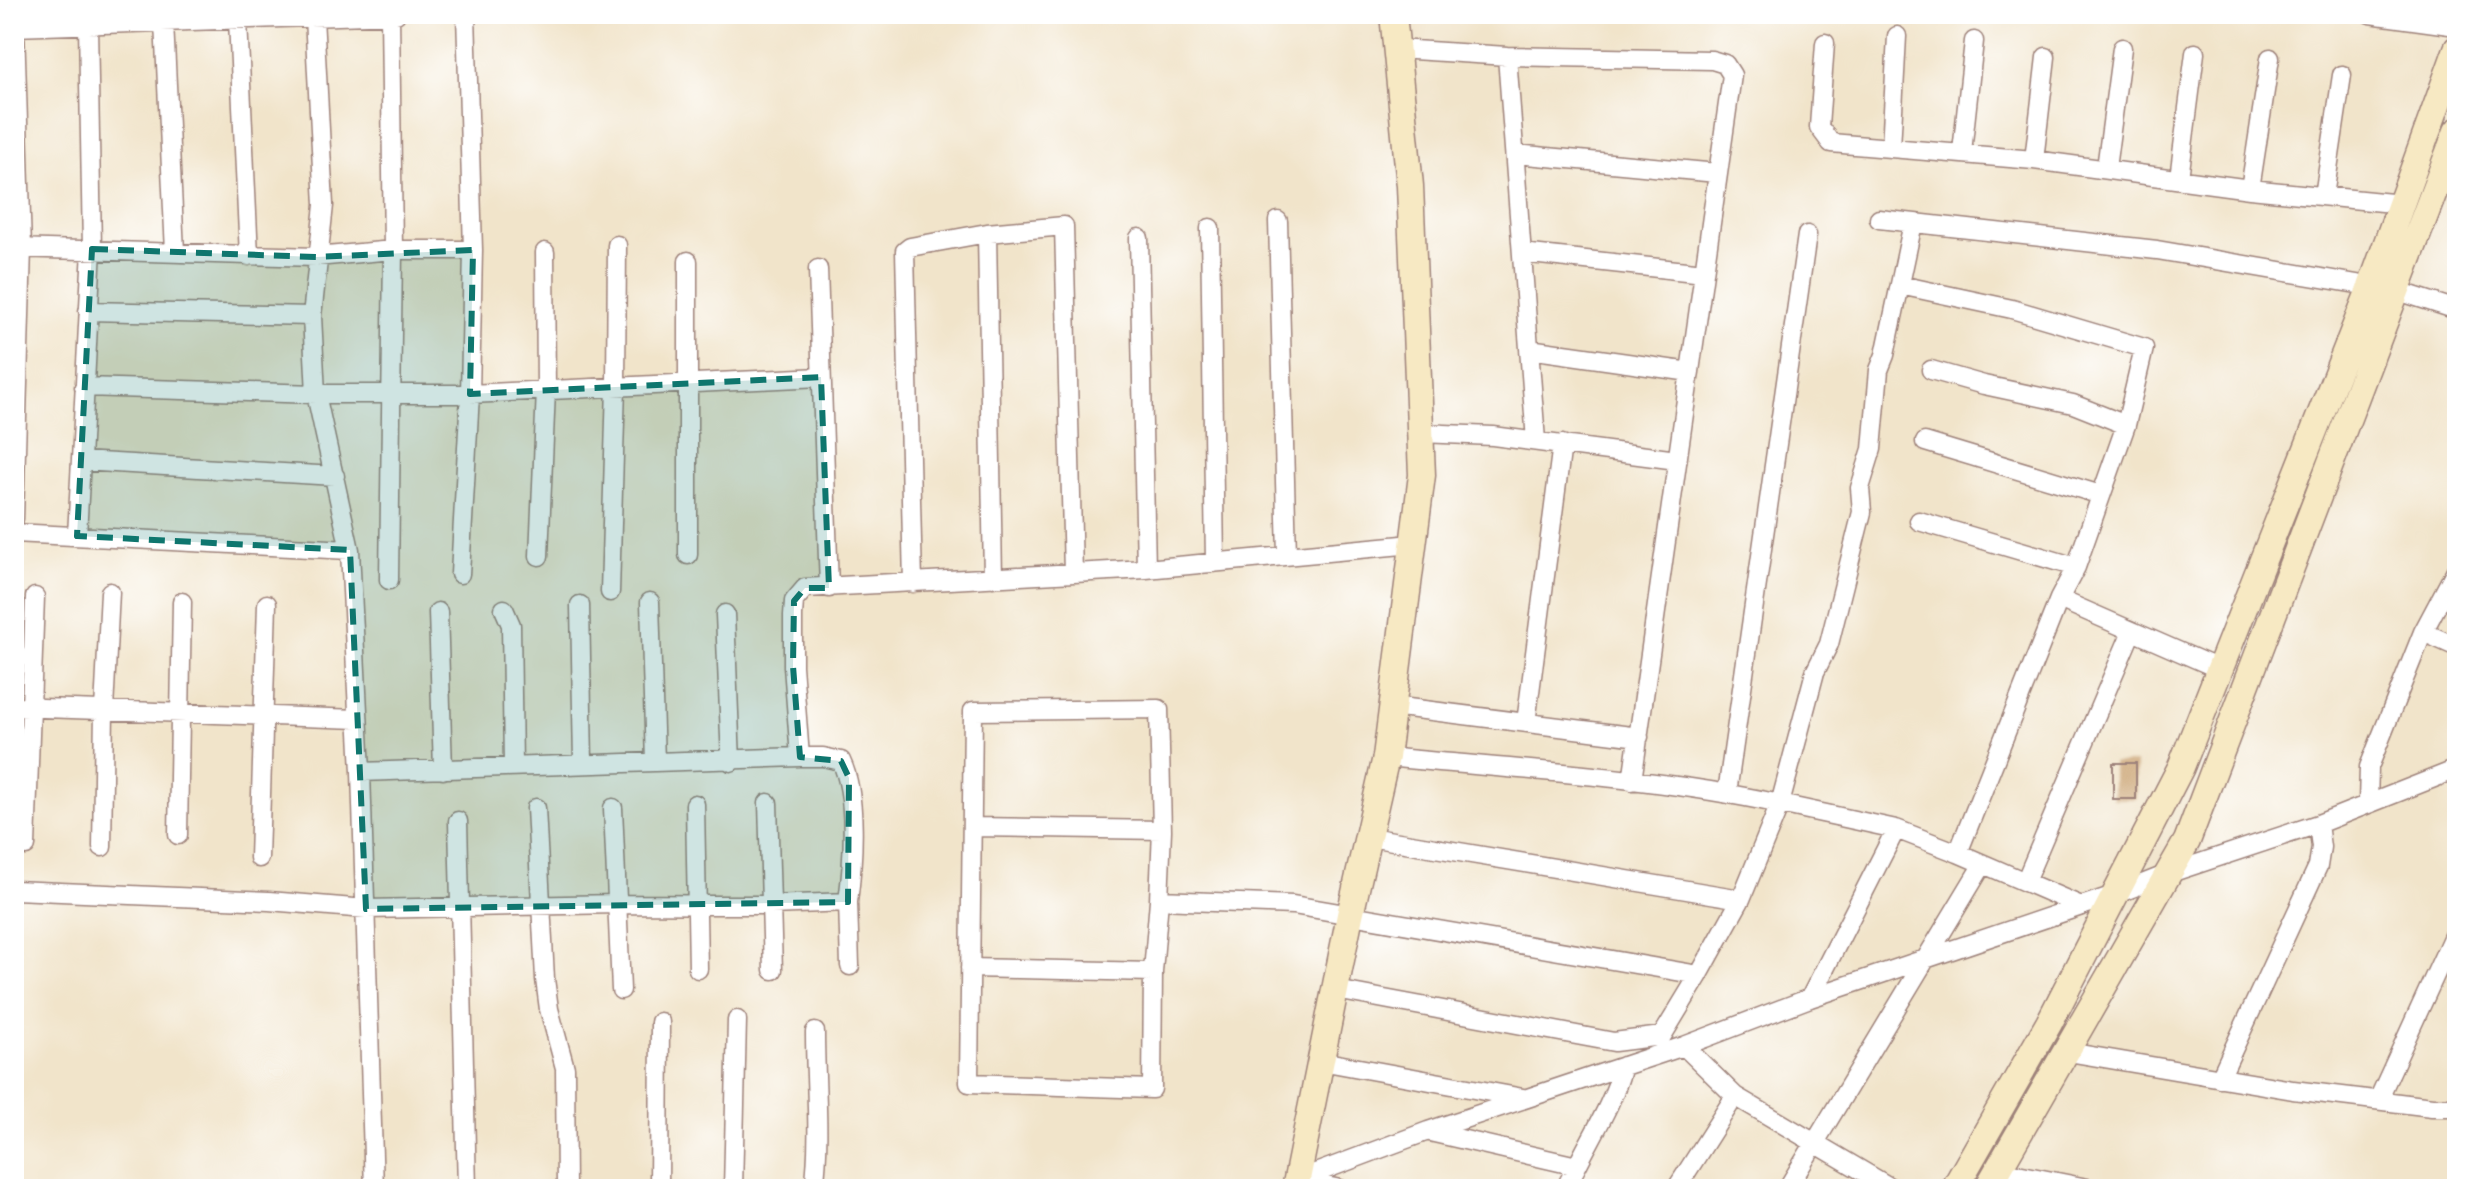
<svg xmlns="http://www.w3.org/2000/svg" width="2471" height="1203" viewBox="0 0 2471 1203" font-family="'Playpen Sans',sans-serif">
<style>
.building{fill:#cfab7e}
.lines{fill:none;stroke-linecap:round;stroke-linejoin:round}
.street-casing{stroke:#9e827a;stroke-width:21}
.secondary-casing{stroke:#9e827a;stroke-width:29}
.street{stroke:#fff;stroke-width:18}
.secondary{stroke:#f7e9c3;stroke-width:26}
.marked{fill:#0f766e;fill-opacity:0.2;stroke:#0f766e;stroke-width:6;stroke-dasharray:16 10;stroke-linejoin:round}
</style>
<rect width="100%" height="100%" fill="#fff"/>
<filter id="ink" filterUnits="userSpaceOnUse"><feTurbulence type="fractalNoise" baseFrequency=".0125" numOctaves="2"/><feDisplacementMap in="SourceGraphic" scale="16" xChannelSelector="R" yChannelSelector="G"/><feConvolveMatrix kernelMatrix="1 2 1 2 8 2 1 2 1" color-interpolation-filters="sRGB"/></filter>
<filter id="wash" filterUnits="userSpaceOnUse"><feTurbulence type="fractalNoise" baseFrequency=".006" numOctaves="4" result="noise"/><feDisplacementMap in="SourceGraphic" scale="32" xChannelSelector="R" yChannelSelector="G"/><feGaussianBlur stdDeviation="1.8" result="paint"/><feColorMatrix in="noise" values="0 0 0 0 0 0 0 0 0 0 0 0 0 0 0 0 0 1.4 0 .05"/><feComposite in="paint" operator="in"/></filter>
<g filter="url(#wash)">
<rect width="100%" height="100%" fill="#f1e4ca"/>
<g id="blocks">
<path class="building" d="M2113,763H2136V799H2113Z"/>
</g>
</g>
<g filter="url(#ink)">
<use href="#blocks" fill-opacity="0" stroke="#9e827a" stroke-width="2"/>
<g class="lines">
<defs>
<path id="street" d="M2370,14L2457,26
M314,17L324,205L312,316L316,394L350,550L361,772L374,1189
M238,20L249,256
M164,22L175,252
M14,27L396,14
M1825,43L1819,127L1831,143L2034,160L2250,189L2402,204
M1397,49L1507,56L1712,60L1725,64L1732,75L1632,781
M1507,56L1536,441
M1891,148L1897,36
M1962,152L1974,41
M1515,154L1717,173
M2034,160L2046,57
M2106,168L2122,48
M2179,178L2195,53
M2250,189L2270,58
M2324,196L2342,75
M1879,219L2157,250L2398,291L2457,310
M1278,221L1287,555
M1210,228L1215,562
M987,233L993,578
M1139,238L1146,569L1413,544
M14,248L316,257L393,250H473
M1522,253L1704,273
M818,269L829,588
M1900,285L2012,309L2144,348L2126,425L2076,567L2059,599
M88,311L312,316
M1529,349L1690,372
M1931,370L1984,385L2073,404L2126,425
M84,387L316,394H470L821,377
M1420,433L1493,436L1677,460
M1925,442L2101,495
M81,461L335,476
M14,519L22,248L15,27
M1919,521L2076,567
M14,533L350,550
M77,536L92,249L88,25
M688,555V261
M539,556L546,390L545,252
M460,574L470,394L473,250L466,14
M389,580L393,250L390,14
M913,583L905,251L910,247L987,233L1064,226L1073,573
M610,592L616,386L617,245
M650,602L655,762
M580,605L583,763
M504,609L511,625L513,766
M438,612L443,770
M725,614L731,762
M2423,632L2457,647
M1392,706L1639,737
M14,707L358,719
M1526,723L1562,444
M800,757L793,666V616L794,601L805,588L1146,569
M1727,793L1807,235
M768,803L773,970
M2368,803L2369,767L2423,632L2457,568
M695,804L698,969
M536,808L545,979L549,1009L565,1068L566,1189
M613,808L621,990
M458,821L467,1189
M973,827L1162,830
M1896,829L1780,804L1815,672L1829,644L1862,512L1860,488L1872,449L1879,370L1885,355L1913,223
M178,835L182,602
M1369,837L1741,899
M26,846L35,597
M102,847L104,710L110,592
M259,858L267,604
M2025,882L2132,631
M14,890L269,901L366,909L619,904L771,905L848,902C853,863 858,796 841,761L823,757H800L361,772
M1159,900L1153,972L1152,1089L969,1083L973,711L1159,709L1162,830L1159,900L1293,905L1699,975L1741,899L1780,804C1651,776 1517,770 1386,757
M848,902L850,966
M2081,906L1958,853L2059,599L2219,669
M970,968L1153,972
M1336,990L1614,1042L1662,1036L1699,975
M1810,998L1896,829L1958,853
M1684,1046L1735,1096L1893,1189
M2068,1052L2293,1090L2432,1107H2457
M1321,1061L1523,1098
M2220,1078L2318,866L2321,847L2318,824
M2378,1100L2457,927
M1430,1132L1577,1166C1594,1132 1613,1103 1623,1066
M1997,1170L2092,1189
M1297,1180L1428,1131L1684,1046L1810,998L2117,894L2170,873L2318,824L2457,769
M1297,1180L1340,1189
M659,1189L660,1022
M733,1189L737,1020
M814,1189C821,1137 815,1085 815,1032
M1565,1189L1577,1166
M1676,1189L1735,1096
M1787,1189L1983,864"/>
<path id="secondary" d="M1295,1189L1350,915L1386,757L1422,475L1410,186L1393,14
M1954,1189L2049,1023L2181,767L2371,287L2457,49
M1987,1189L2187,841L2457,131"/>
</defs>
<use href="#street" class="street-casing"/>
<use href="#secondary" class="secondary-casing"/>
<use href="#street" class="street"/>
<use href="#secondary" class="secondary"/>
</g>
</g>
<path class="marked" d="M92,249L316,257L473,250L470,394L821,377L829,588H805L794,601L793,666L800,757L841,761L849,778L848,902L366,909L350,550L77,536Z"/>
<rect width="2471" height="1203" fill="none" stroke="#fff" stroke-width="48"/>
</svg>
